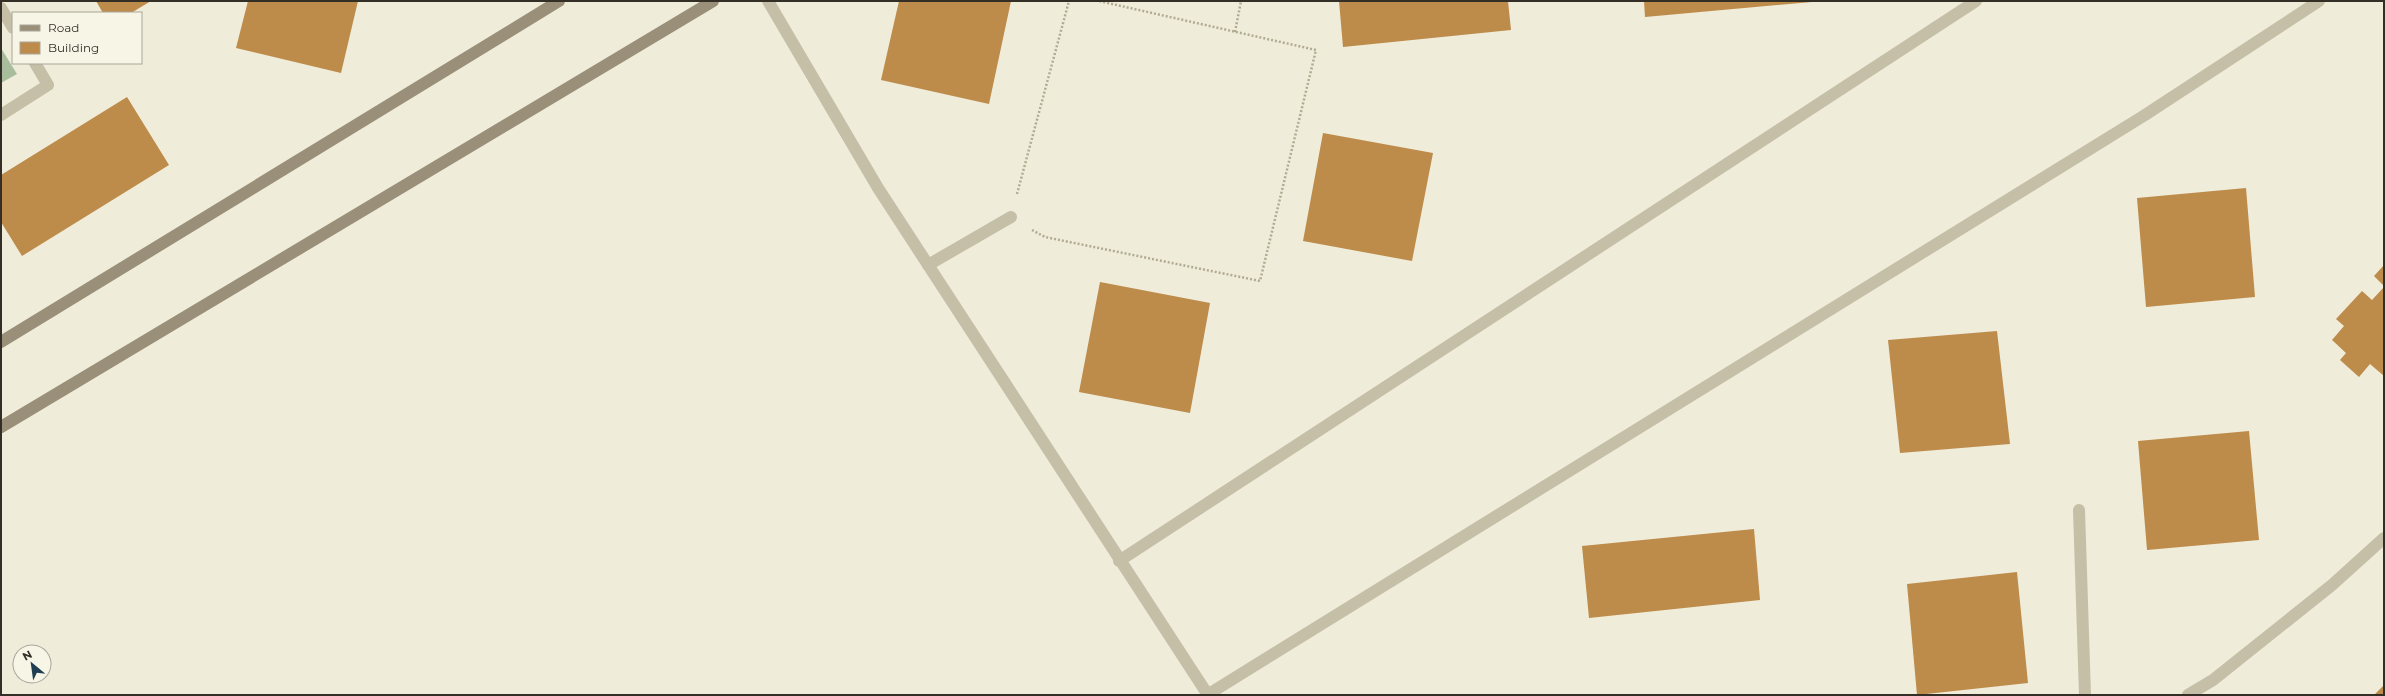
<svg xmlns="http://www.w3.org/2000/svg" width="2385" height="696" viewBox="0 0 2385 696" font-family="Montserrat,sans-serif">
<style>
.green{fill:#a7bd9b}
.building{fill:#bd8b4a}
.lines{fill:none;stroke-linecap:round;stroke-linejoin:round}
.path{stroke:#b2aa91;stroke-width:2.5;stroke-dasharray:2 2;stroke-linecap:butt}
.lane{stroke:#c6bfa7;stroke-width:12}
.street{stroke:#c6bfa7;stroke-width:12}
.secondary{stroke:#9a8f78;stroke-width:12}
</style>
<rect width="100%" height="100%" fill="#efecda"/>
<path class="green" d="M1,48L17,74L1,83Z"/>
<path class="building" d="M96,1H151L131,13H103Z
M248,1H358L341,73L236,48Z
M899,1H1011L989,104L881,80Z
M1339,1H1508L1511,30L1343,47Z
M1644,1H1812V2L1645,17Z
M127,97L169,165L22,256L1,222V175Z
M1323,133L1433,153L1412,261L1303,241Z
M2246,188L2255,297L2146,307L2137,198Z
M2384,265V286L2374,276Z
M1100,282L1210,303L1190,413L1079,392Z
M2384,287V376L2370,364L2359,377L2340,360L2346,353L2332,340L2344,326L2336,319L2362,291L2372,300Z
M1997,331L2010,444L1900,453L1888,340Z
M2249,431L2259,540L2147,550L2138,441Z
M1754,529L1760,600L1589,618L1582,546Z
M2017,572L2028,683L1917,695L1907,584Z
M2384,685V695H2374Z"/>
<g class="lines">
<path class="path" d="M1235,32L1241,1
M1017,194L1069,1
M1032,230L1045,237L1260,281L1316,50L1099,1"/>
<path class="lane" d="M1,8L13,28
M1,115L48,85L35,63
M928,265L1011,217
M2079,510L2085,695"/>
<path class="street" d="M768,1L878,188L1208,695
M1119,561L1976,1
M1207,695L2145,115L2319,1
M2188,695L2213,680L2332,585L2384,538"/>
<path class="secondary" d="M1,342L559,1
M1,427L713,1"/>
</g>
<rect width="2385" height="696" fill="none" stroke="#332f27" stroke-width="4"/>
<rect x="12" y="12" width="130" height="52" fill="#f7f5e6" stroke="#a9a69a"/>
<rect x="20" y="25" width="20" height="6" fill="#9a8f78" stroke="#a9a69a"/>
<text x="48" y="32" font-size="12" fill="#332f27">Road</text>
<rect x="20" y="42" width="20" height="12" fill="#bd8b4a" stroke="#a9a69a"/>
<text x="48" y="52" font-size="12" fill="#332f27">Building</text>
<g transform="translate(32 664) rotate(331)"><circle r="19" fill="#f7f5e6" stroke="#a9a69a"/>
<path d="M0-3L7 15L0 10L-7 15Z" fill="#203e52"/>
<text y="-6" font-size="11" font-weight="bold" text-anchor="middle" fill="#332f27">N</text>
</g>
</svg>
